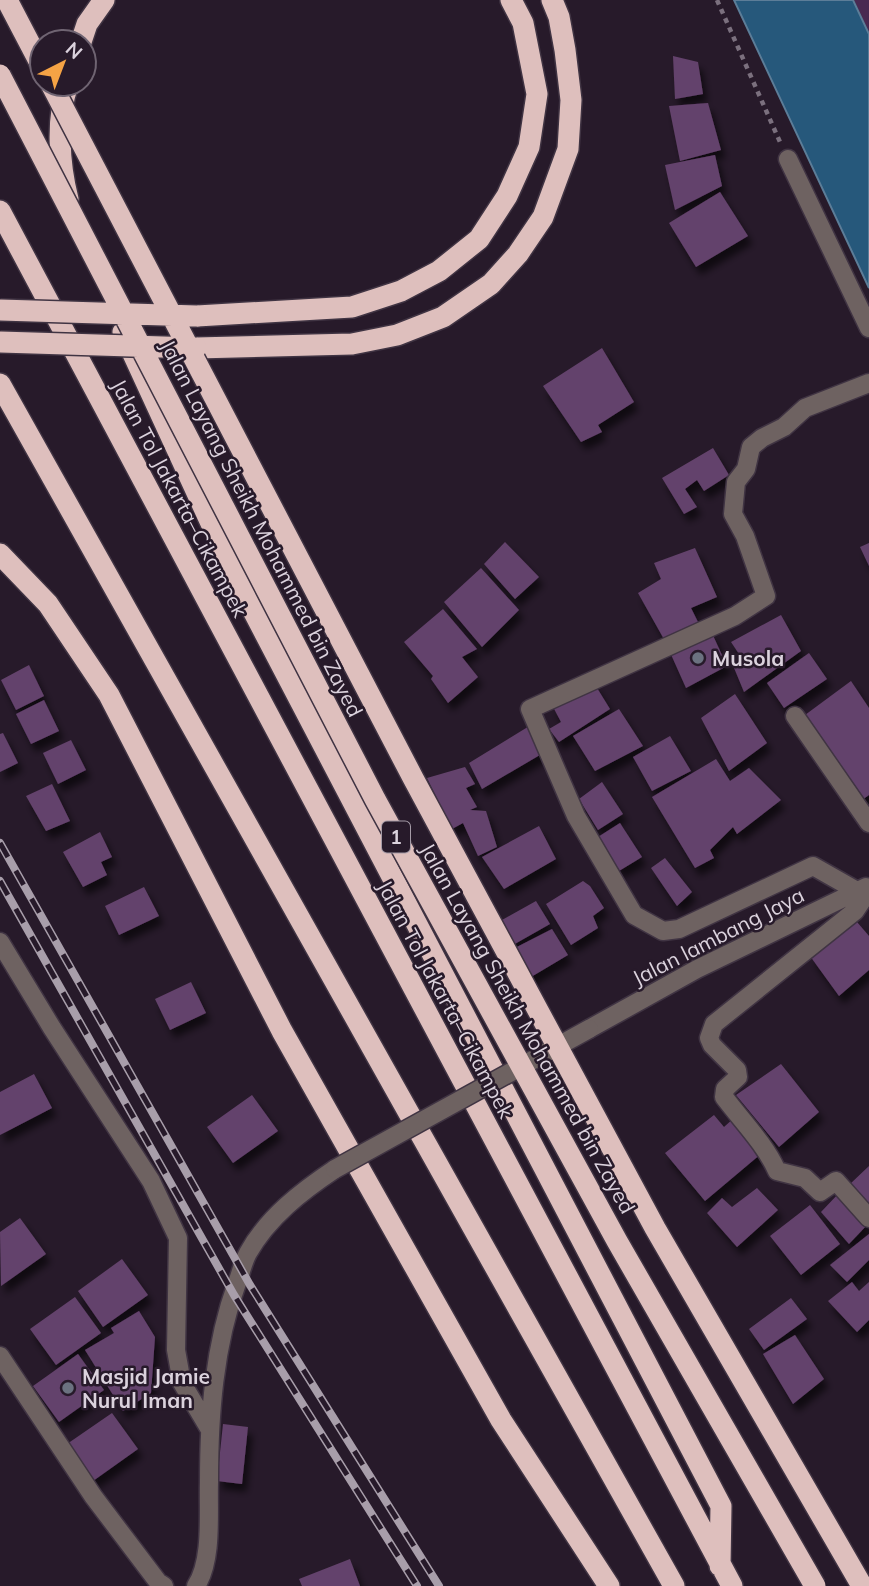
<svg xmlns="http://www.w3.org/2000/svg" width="869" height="1586" viewBox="0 0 869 1586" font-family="Mulish,sans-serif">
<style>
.green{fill:#492951}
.water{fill:#26587b;stroke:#5c7d98;stroke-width:2}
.building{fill:#64426c;filter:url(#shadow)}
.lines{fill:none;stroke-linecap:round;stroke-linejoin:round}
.minor-casing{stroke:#403443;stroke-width:21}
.highway-casing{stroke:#403443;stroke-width:24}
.path{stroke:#7b707e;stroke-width:4.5;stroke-dasharray:5 5;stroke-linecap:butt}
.minor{stroke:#6e6261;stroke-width:18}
.highway{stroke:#debfbd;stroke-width:21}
.rail-casing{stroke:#a89eaa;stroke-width:8}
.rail{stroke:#271a2a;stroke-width:5;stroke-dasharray:16;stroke-linecap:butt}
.minor-bridge-casing{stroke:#403443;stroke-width:21;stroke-linecap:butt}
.highway-bridge-casing{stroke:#403443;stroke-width:24;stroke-linecap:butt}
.minor-bridge{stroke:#6e6261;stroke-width:18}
.highway-bridge{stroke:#debfbd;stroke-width:21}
.worship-dot{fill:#6b7280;stroke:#271a2a;stroke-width:2.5}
.labels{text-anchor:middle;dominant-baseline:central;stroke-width:5;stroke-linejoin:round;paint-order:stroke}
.shield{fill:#271a2a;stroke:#a59ba7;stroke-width:2}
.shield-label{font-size:19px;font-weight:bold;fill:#dbd2dd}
.street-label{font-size:21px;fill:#dbd2dd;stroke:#271a2a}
.poi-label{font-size:21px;font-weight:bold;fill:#dbd2dd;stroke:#271a2a;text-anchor:start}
</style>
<defs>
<filter id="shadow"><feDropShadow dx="4.5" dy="8" stdDeviation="3.5" flood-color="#0009"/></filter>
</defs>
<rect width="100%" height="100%" fill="#271a2a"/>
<path class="green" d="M854,0H869V33Z"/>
<path class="water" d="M734,0H853L869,34V288Z"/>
<path class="building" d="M673,56L698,62L703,94L675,99Z
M708,103L721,150L680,161L669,106Z
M715,155L722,186L675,210L665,165Z
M720,192L748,236L696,267L669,223Z
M602,348L634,402L598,425L602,432L581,442L543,386Z
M713,448L729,475L704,491L697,480L685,489L697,507L684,514L662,478Z
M505,542L539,577L515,599L484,564Z
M869,543V566L860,547Z
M695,548L717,597L691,608L699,624L665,641L638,593L661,579L654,563Z
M481,568L519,610L482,647L444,602Z
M443,609L477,649L462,657L478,677L448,703L431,679L433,676L404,642Z
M781,615L801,651L744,692L732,663L739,654L731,642Z
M711,631L727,666L686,688L669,650Z
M809,653L827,679L784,708L767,683Z
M29,665L44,696L16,710L1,680Z
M851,681L869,708V795L862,800L805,715Z
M594,683L610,709L559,742L549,729L561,722L552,705Z
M735,694L767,743L729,771L701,718Z
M44,700L59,731L31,744L16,714Z
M619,709L643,746L595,771L573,736Z
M531,725L545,752L482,789L469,763Z
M3,733L18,763L0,772V734Z
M670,736L691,771L652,791L633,757Z
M71,740L86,770L58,784L43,753Z
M716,759L730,781L749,768L781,800L737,834L733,827L710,850L714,858L695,868L652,797Z
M465,767L475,784L466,788L477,807L470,810L486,811L497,847L478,856L463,823L452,829L427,778Z
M602,782L623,814L598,830L579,799Z
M52,784L70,821L46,831L26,796Z
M620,823L642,857L619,871L598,837Z
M539,826L556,859L504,889L482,857Z
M100,832L112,857L101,862L107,875L83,887L63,852Z
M665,858L692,892L677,906L651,868Z
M583,881L590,886L604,908L593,916L598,928L571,945L546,904Z
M144,887L159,916L119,935L105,906Z
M536,901L550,924L513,945L502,920Z
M857,922L869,936V970L839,996L810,956Z
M552,929L568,955L526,980L509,951Z
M191,982L206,1013L170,1030L155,999Z
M781,1064L819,1112L779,1147L736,1095Z
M34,1074L52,1108L0,1135V1092Z
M252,1095L278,1131L233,1163L207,1127Z
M714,1115L724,1127L734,1118L762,1153L705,1201L665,1153Z
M869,1166V1211L849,1185Z
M757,1188L778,1210L737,1247L707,1213L722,1198L732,1207Z
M840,1192L868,1224L849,1244L821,1212Z
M810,1205L840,1244L801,1275L770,1236Z
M20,1218L46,1254L1,1286L0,1232Z
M869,1234V1260L847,1282L830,1265Z
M122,1259L148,1295L103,1327L78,1291Z
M852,1282L859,1291L869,1282V1320L857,1332L828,1301Z
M75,1297L101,1333L56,1365L30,1329Z
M791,1298L807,1319L764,1350L749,1329Z
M139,1311L155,1337L151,1393L123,1411L85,1350L114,1333L111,1328Z
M795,1335L824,1379L793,1404L763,1354Z
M78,1354L104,1390L59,1422L33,1386Z
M112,1413L138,1449L93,1481L67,1444Z
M223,1424L248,1427L242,1484L217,1481Z
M350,1559L360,1586H302L299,1579Z"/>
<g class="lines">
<defs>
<path id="minor" d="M788,159L869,328
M795,716L869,823
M869,890L855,911L714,1024L709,1038L712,1045L737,1070L738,1077L725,1089L724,1097C742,1121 765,1144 777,1171L805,1178L820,1192L836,1181L869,1218
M857,891L813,866L679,929L663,931L634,915L576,816L530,709L735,616L766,596L745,536L733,514L736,482L746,469L751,447L762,438L784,427L805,408L869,383
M0,942L52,1028L151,1181L178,1238L176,1350L182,1383L210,1430
M589,1029L697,969L866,887
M0,1356L93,1496L158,1582L164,1586
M196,1586C213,1560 208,1512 209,1482C209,1415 214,1346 237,1283C241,1273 243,1262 248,1253C268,1217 302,1191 335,1169"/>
<path id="highway" d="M7,0L42,67
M81,42L87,24L104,0
M68,84C56,119 59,164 68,199
M0,211L732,1586
M197,316L352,307L401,291L439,271L479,239L507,196L529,147L537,94L523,23L511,0
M123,332L238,582L721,1506L720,1566
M196,348L352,344L397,335L443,317L491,284L518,254L543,217L568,149L571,100L565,50L559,17L552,0
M0,384L674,1586
M0,554L48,604L109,695L282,1031L501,1420L609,1586"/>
</defs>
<use href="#minor" class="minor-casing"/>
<use href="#highway" class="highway-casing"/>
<path class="path" d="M717,0L780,142"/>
<use href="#minor" class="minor"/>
<use href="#highway" class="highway"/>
<defs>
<path id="rail" d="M0,843L250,1285L439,1586
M0,881L234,1295L417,1586"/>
</defs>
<use href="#rail" class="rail-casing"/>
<use href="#rail" class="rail"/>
<defs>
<path id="minor-bridge" d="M335,1169L589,1029"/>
<path id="highway-bridge" d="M0,75L375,799L617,1241L815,1586
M51,84L413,778L655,1228L862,1586
M0,310L197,316
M0,342L196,348"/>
</defs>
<use href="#minor-bridge" class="minor-bridge-casing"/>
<use href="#highway-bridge" class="highway-bridge-casing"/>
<use href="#minor-bridge" class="minor-bridge"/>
<use href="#highway-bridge" class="highway-bridge"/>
</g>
<g class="worship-dot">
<circle cx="698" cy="658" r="7"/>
<circle cx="68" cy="1388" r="7"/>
</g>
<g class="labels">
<rect class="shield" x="382" y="821.5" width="28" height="31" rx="5"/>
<g class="shield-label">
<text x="396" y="837">1</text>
</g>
<g class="street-label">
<text transform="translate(180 498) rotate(62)">Jalan Tol Jakarta–Cikampek</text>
<text transform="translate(262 528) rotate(63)">Jalan Layang Sheikh Mohammed bin Zayed</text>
<text transform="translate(718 936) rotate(-27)">Jalan lambang Jaya</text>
<text transform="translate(446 999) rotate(62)">Jalan Tol Jakarta–Cikampek</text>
<text transform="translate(528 1028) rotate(61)">Jalan Layang Sheikh Mohammed bin Zayed</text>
</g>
<g class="poi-label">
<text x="712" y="658">Musola</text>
<text x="82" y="1376">Masjid Jamie<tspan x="82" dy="24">Nurul Iman</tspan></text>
</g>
</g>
<g transform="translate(63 63) rotate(42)"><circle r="33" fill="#271a2a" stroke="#6f6472" stroke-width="2"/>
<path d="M0-5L12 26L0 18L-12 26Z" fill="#f5a345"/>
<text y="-10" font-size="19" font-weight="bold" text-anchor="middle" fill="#dbd2dd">N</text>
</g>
</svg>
